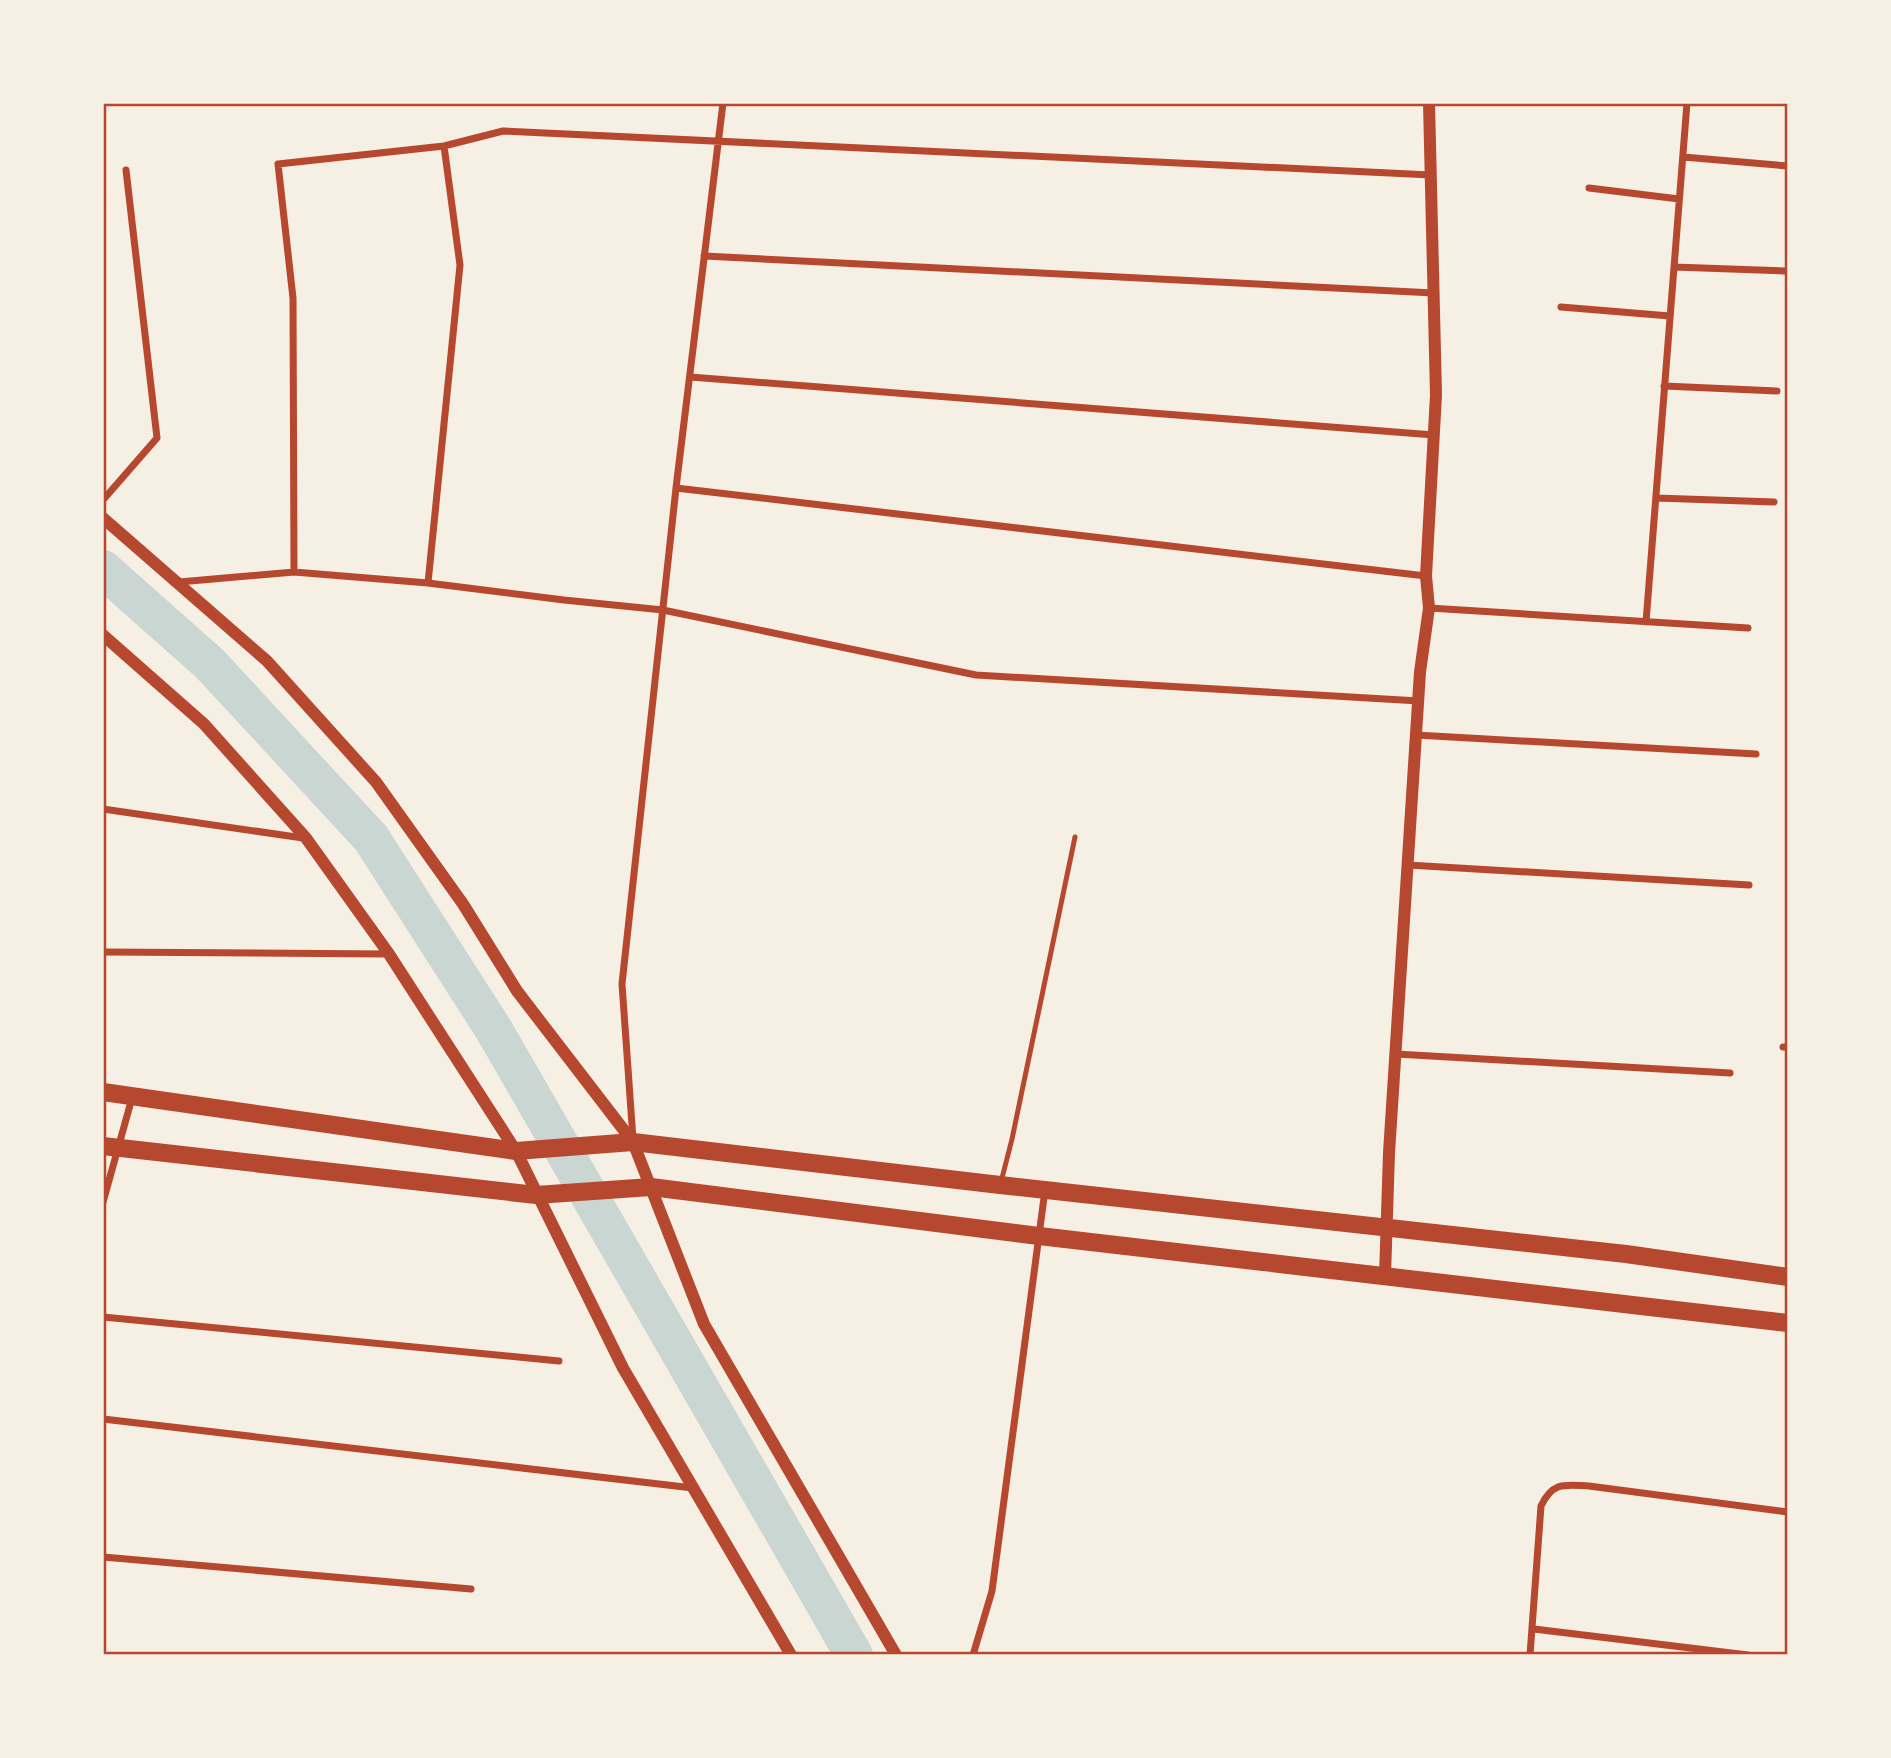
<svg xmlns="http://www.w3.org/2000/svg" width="1891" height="1758" viewBox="0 0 1891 1758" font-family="'Alegreya Sans',sans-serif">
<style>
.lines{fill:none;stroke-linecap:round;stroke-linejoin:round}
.canal{stroke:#c9d6d2;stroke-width:38}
.service{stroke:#b5482f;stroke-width:5}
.minor{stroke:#b5482f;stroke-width:7}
.tertiary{stroke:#b5482f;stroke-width:12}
.primary{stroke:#b5482f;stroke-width:18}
.neatline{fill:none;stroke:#b5482f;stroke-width:2.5}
</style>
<rect width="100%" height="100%" fill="#f6efe4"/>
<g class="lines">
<path class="canal" d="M103,569L210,664L371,838L494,1030L854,1655"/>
<path class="service" d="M1001,1182L1012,1139L1075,837"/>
<path class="minor" d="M1683,157L1788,166
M1589,188L1679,199
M704,256L1434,293
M1674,267L1786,271
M1561,307L1670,316
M690,377L1434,435
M1664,386L1777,391
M676,488L1426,576
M1656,498L1774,502
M103,500L157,438L126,170
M294,572L428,583L564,600L663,610L976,675L1419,701
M179,582L294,572L293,298L278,164L444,146L503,131L1431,175
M428,583L460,265L444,146
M1429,608L1748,628
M1646,622L1687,103
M1416,735L1756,754
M103,809L303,838
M1408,865L1749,885
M103,952L389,954
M1783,1047H1788
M1396,1054L1730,1073
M633,1139L622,984L676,488L723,103
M103,1202L132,1098
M103,1317L559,1361
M103,1419L693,1488
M103,1557L471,1589
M1534,1629L1748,1655
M973,1655L992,1591L1045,1190
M1530,1655L1541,1506C1553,1481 1565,1485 1589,1486L1788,1512"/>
<path class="tertiary" d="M103,518L267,661L376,782L463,904L517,991L633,1142L704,1324L896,1655
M103,635L204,724L306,838L389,954L516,1151L623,1368L791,1655
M1385,1276L1389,1153L1420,672L1429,608L1426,576L1436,395L1429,103"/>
<path class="primary" d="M103,1092L516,1151L633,1142L1000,1185L1626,1254L1788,1277
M103,1146L536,1195L651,1187L1039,1236L1788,1323"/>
</g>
<rect width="1891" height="1758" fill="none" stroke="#f6efe4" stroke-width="210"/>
<rect x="105" y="105" width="1681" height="1548" class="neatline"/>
</svg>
